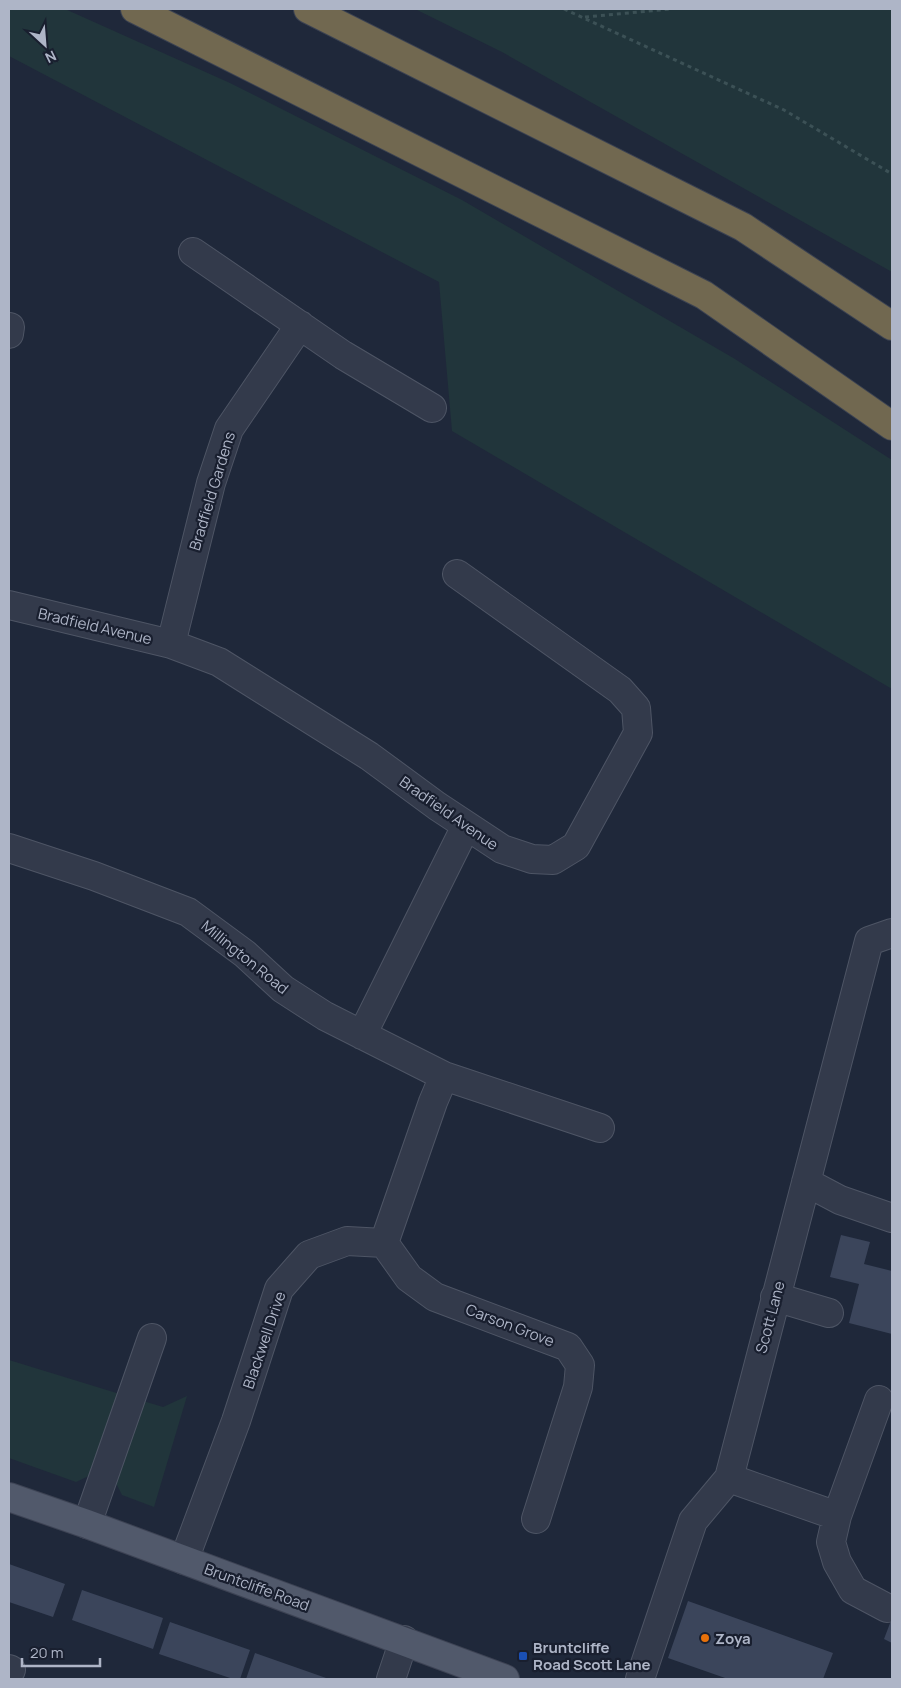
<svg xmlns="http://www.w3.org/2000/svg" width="901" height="1688" viewBox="0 0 901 1688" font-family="Manrope,sans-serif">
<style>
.green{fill:#21353b}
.building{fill:#3b455b}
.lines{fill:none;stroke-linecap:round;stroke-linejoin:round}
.minor-casing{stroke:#4e5565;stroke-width:30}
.major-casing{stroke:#3d4354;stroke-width:30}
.highway-casing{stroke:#3b4252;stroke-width:30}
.path{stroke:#3c5156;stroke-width:3;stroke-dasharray:4 4;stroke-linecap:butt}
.minor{stroke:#333a4b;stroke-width:28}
.major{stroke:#51596b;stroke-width:28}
.highway{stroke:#716850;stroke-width:28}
.food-dot{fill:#e8710a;stroke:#191f2f;stroke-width:2}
.transit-dot{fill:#1a4fb4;stroke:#191f2f;stroke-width:2}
.labels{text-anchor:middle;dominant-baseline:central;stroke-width:4.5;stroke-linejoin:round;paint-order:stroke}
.street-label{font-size:15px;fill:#aeb5c7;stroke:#191f2f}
.poi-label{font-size:15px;font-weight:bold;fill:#aeb5c7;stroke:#191f2f;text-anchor:start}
</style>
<rect width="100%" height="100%" fill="#1f283a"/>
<path class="green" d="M9,9H65L230,83L462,200L735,359L892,460V689L452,431L439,282L9,56Z
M415,9H892V272L502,52Z
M9,1360L123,1395L95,1473L76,1482L9,1458Z
M187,1396L154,1507L122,1495L115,1481L143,1401L163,1407Z"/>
<path class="building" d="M841,1235L870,1242L864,1264L892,1271V1334L849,1323L859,1284L830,1277Z
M9,1564L65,1584L53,1617L9,1602Z
M82,1590L163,1618L153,1649L72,1620Z
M688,1601L833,1653L823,1679H728L668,1658Z
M892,1618V1643L884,1639Z
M170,1622L250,1650L240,1679H233L159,1654Z
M255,1653L329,1679H246Z"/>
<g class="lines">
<defs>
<path id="minor" d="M193,252L343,355L432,408
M9,334L10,327
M9,605L171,644L219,662L369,756L437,806L502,849L532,859L553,860L576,846L638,733L636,708L620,690L457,574
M171,644L211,483L229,429L300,325
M9,848L94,876L188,912L245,954L283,989L325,1016L444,1076L600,1128
M362,1035L466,826
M806,1182L840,1200L892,1218
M384,1243L409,1278L435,1297L568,1347L580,1365L578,1387L536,1519
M384,1243L433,1102L444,1076
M775,1297L829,1313
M729,1478L837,1516L879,1400
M837,1516L831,1542L837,1562L853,1590L887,1608
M87,1524L152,1338
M184,1560L236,1421L279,1289L309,1255L347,1241L384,1243
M9,1669L11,1670
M391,1679L404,1640
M640,1679L693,1521L729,1478L869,941L892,933"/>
<path id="major" d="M9,1497L87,1524L505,1679"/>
<path id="highway" d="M135,9L704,295L892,426
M308,9L743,227L892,326"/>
</defs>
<use href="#minor" class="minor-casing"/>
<use href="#major" class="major-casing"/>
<use href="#highway" class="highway-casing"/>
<path class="path" d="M564,9L784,110L892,174
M585,17L671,9"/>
<use href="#minor" class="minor"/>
<use href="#major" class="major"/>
<use href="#highway" class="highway"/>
</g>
<circle class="food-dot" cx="705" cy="1638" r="5"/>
<rect class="transit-dot" x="518" y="1651" width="10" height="10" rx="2.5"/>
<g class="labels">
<g class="street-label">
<text transform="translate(212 491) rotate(-73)">Bradfield Gardens</text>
<text transform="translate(95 626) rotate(13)">Bradfield Avenue</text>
<text transform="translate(449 813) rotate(35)">Bradfield Avenue</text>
<text transform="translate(245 957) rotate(39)">Millington Road</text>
<text transform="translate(770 1317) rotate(-75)">Scott Lane</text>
<text transform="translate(510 1325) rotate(21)">Carson Grove</text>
<text transform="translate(264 1340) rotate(-71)">Blackwell Drive</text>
<text transform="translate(257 1587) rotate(20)">Bruntcliffe Road</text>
</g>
<g class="poi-label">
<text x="715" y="1638">Zoya</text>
<text x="533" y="1647">Bruntcliffe<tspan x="533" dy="17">Road Scott Lane</tspan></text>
</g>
</g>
<rect width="901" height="1688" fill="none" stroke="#aeb5c7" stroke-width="20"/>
<g transform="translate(45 45) rotate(154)" stroke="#191f2f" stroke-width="4" paint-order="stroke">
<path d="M0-4L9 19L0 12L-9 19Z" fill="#aeb5c7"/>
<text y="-8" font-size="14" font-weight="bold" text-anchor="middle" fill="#aeb5c7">N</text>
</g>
<path d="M22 1658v8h78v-8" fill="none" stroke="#aeb5c7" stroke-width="2.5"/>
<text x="30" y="1658" font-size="15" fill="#aeb5c7" stroke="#191f2f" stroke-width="4" paint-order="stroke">20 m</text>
</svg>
